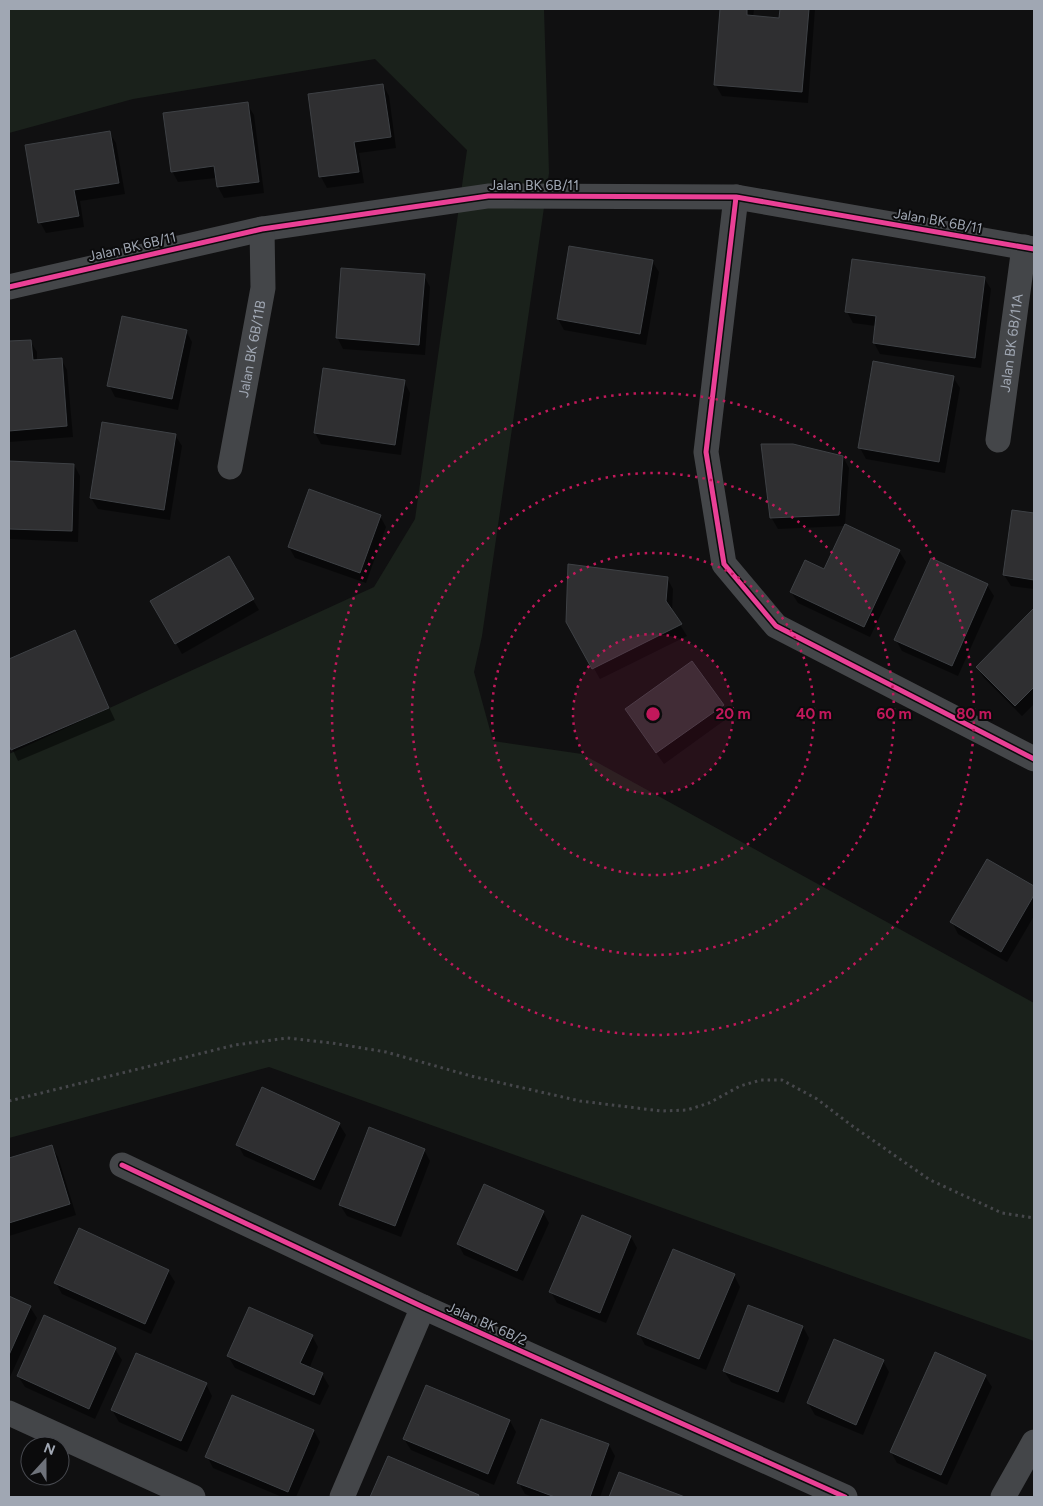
<svg xmlns="http://www.w3.org/2000/svg" width="1043" height="1506" viewBox="0 0 1043 1506" font-family="Figtree,sans-serif">
<style>
.green{fill:#1a211b}
.shadow{fill:#0007}
.building{fill:#2f2f31;stroke:#3e4145}
.lines{fill:none;stroke-linecap:round;stroke-linejoin:round}
.path{stroke:#46474b;stroke-width:3;stroke-dasharray:2.5 4;stroke-linecap:butt}
.minor{stroke:#444649;stroke-width:25}
.cycleway-casing{stroke:#0b0b0c;stroke-width:8}
.cycleway{stroke:#ea4096;stroke-width:5}
.ring{fill:none;stroke:#c2185b;stroke-width:2.5;stroke-dasharray:2.5 5}
.labels{text-anchor:middle;dominant-baseline:central;stroke-width:4;stroke-linejoin:round;paint-order:stroke}
.street-label{font-size:14px;fill:#a0a7b3;stroke:#0b0b0c}
.centre{fill:#c2185b;stroke:#0b0b0c;stroke-width:2.5}
.ring-label{font-size:15px;text-anchor:middle;font-weight:bold;fill:#c2185b;stroke:#0b0b0c;stroke-width:4;stroke-linejoin:round;paint-order:stroke}
</style>
<rect width="100%" height="100%" fill="#101011"/>
<path class="green" d="M9,9H544L549,173L482,636L474,672L493,741L582,754L1034,1003V1341L269,1067L9,1138V754L374,587L415,519L467,150L375,59L133,99L9,133Z"/>
<path class="shadow" d="M721,9H754L753,17L780,20L781,9H815L808,103L722,96L715,84Z
M383,85L389,96L396,148L359,153L364,183L327,188L321,177L309,95Z
M247,104L254,115L264,193L224,198L218,187L216,178L178,182L172,171Z
M109,132L116,143L125,194L80,201L84,227L46,233L40,222Z
M652,261L659,272L646,345L564,330L558,319Z
M424,276L430,287L425,355L343,349L337,337Z
M984,278L991,289L981,368L880,354L874,343L876,326L853,323L847,312Z
M186,331L192,342L178,410L115,397L109,385Z
M30,341L37,352V361L61,359L67,370L73,437L9,442V342Z
M953,377L960,388L945,473L866,459L860,448Z
M404,381L410,393L401,455L321,444L315,433Z
M175,435L182,446L170,520L98,509L91,498Z
M843,457L849,468L845,525L899,551L906,562L870,637L798,603L791,592L824,571L845,526L778,529L771,517Z
M9,462L74,465L80,476L78,542L9,539Z
M1013,511L1034,514V589L1011,586L1004,575Z
M380,516L386,527L366,583L295,558L289,547Z
M228,558L259,610L182,654L152,601Z
M667,578L673,589L672,612L687,636L600,679L567,621Z
M987,585L994,596L958,676L902,651L896,640Z
M1034,610V704L1022,716L984,678L977,667Z
M74,632L115,720L18,761L9,742V660Z
M723,706L729,717L664,764L626,710Z
M988,861L1034,888V916L1007,962L958,934L952,922Z
M339,1124L346,1135L321,1190L244,1156L238,1145Z
M51,1146L58,1157L76,1215L9,1236V1159Z
M424,1150L430,1161L401,1237L347,1216L340,1205Z
M543,1212L549,1223L523,1281L464,1255L458,1244Z
M631,1237L637,1248L606,1323L557,1303L551,1292Z
M168,1271L175,1282L151,1334L62,1294L56,1283Z
M734,1275L740,1287L706,1370L645,1345L639,1334Z
M9,1297L30,1307L37,1318L10,1377Z
M803,1327L809,1338L784,1403L731,1382L724,1371Z
M312,1336L318,1347L309,1369L322,1374L329,1386L320,1405L235,1368L228,1356Z
M115,1349L122,1360L95,1419L25,1387L18,1376Z
M883,1361L889,1372L863,1435L815,1415L808,1403Z
M985,1376L992,1387L947,1485L897,1463L891,1452Z
M206,1384L212,1396L187,1452L119,1422L112,1410Z
M426,1386L510,1421L516,1432L494,1485L411,1450L404,1439Z
M314,1431L320,1442L296,1497H282L213,1468L207,1456Z
M609,1445L615,1456L600,1497H533L525,1494L519,1483Z
M388,1457L479,1496V1497H371Z
M620,1473L682,1497H610Z"/>
<path class="building" d="M720,9H747V15L779,18L780,9H809L802,92L714,85Z
M383,84L391,137L354,142L359,172L319,177L308,94Z
M248,102L259,182L217,187L214,166L171,172L163,113Z
M110,131L119,183L74,190L79,216L38,223L25,145Z
M569,246L653,260L640,334L557,319Z
M852,259L985,277L975,358L873,343L876,316L845,312Z
M341,268L425,274L419,345L336,338Z
M122,316L187,330L172,399L107,386Z
M31,340L33,360L62,358L67,426L9,431V341Z
M873,361L954,376L939,462L858,448Z
M323,368L405,380L395,445L314,433Z
M102,422L176,434L164,510L90,498Z
M761,444H793L843,456L839,515L770,518Z
M9,461L74,464L72,531L9,529Z
M309,489L381,515L360,573L288,547Z
M1012,510L1034,513V580L1003,575Z
M845,524L900,550L864,627L790,592L805,560L824,569Z
M229,556L254,599L175,644L150,601Z
M931,558L988,584L952,666L894,640Z
M568,564L668,577L666,601L682,624L592,669L566,622Z
M1034,608V687L1015,706L976,667Z
M75,630L109,708L11,750L9,745V659Z
M692,661L724,705L656,753L625,709Z
M987,859L1034,886V895L1001,952L950,922Z
M262,1087L340,1123L314,1180L236,1145Z
M369,1127L425,1149L395,1226L339,1205Z
M52,1145L70,1204L9,1223V1158Z
M484,1184L544,1211L517,1271L457,1244Z
M582,1215L631,1236L600,1313L549,1292Z
M79,1228L169,1270L145,1324L54,1283Z
M673,1249L735,1274L699,1359L637,1334Z
M9,1296L31,1306L9,1355Z
M748,1305L803,1326L778,1392L723,1371Z
M249,1307L313,1335L300,1363L323,1373L314,1395L227,1356Z
M44,1315L116,1348L89,1409L17,1376Z
M834,1339L884,1360L856,1425L807,1403Z
M935,1352L986,1375L941,1475L890,1452Z
M136,1353L207,1383L181,1441L111,1410Z
M426,1385L510,1420L488,1474L403,1439Z
M232,1395L314,1430L288,1492L205,1457Z
M541,1419L609,1444L590,1497H555L517,1483Z
M388,1456L479,1495L478,1497H370Z
M619,1472L685,1497H609Z"/>
<g class="lines">
<path class="path" d="M9,1101L235,1045L287,1038L332,1043L386,1052L471,1076L580,1101L661,1111L687,1110L709,1103L740,1086L761,1080H782L817,1099L851,1125L930,1180L1002,1213L1034,1218"/>
<g class="minor">
<path d="M736,197L706,452L724,564L776,626L1034,759"/>
<path d="M9,287L262,229L488,196L736,197L1034,249"/>
<path id="s1" d="M998,440L1024,247"/>
<path id="s2" d="M230,467L263,288L262,229"/>
<path d="M122,1165L423,1307L845,1497"/>
<path d="M9,1413L193,1497"/>
<path d="M342,1497L423,1307"/>
<path d="M1003,1497L1034,1442"/>
</g>
<defs>
<path id="cycleway" d="M736,197L706,452L724,564L776,626L1034,759
M9,287L262,229L488,196L736,197L1034,249
M122,1165L423,1307L845,1497"/>
</defs>
<use href="#cycleway" class="cycleway-casing"/>
<use href="#cycleway" class="cycleway"/>
</g>
<circle cx="653" cy="714" r="80" fill="#c2185b" fill-opacity=".12"/>
<g class="ring">
<circle cx="653" cy="714" r="80"/>
<circle cx="653" cy="714" r="161"/>
<circle cx="653" cy="714" r="241"/>
<circle cx="653" cy="714" r="321"/>
</g>
<g class="labels">
<g class="street-label">
<text x="534" y="185">Jalan BK 6B/11</text>
<text transform="translate(938 221) rotate(10)">Jalan BK 6B/11</text>
<text transform="translate(132 247) rotate(-13)">Jalan BK 6B/11</text>
<text stroke="none"><textPath href="#s1" startOffset="98">Jalan BK 6B/11A</textPath></text>
<text stroke="none"><textPath href="#s2" startOffset="120">Jalan BK 6B/11B</textPath></text>
<text transform="translate(487 1324) rotate(24)">Jalan BK 6B/2</text>
</g>
</g>
<circle cx="653" cy="714" r="8" class="centre"/>
<g class="ring-label">
<text x="733" y="719">20 m</text>
<text x="814" y="719">40 m</text>
<text x="894" y="719">60 m</text>
<text x="974" y="719">80 m</text>
</g>
<rect width="1043" height="1506" fill="none" stroke="#a0a7b3" stroke-width="20"/>
<g transform="translate(45 1461) rotate(21)"><circle r="24" fill="#0b0b0c" stroke="#47494f"/>
<path d="M0-4L9 19L0 12L-9 19Z" fill="#6e727a"/>
<text y="-8" font-size="14" font-weight="bold" text-anchor="middle" fill="#a0a7b3">N</text>
</g>
</svg>
